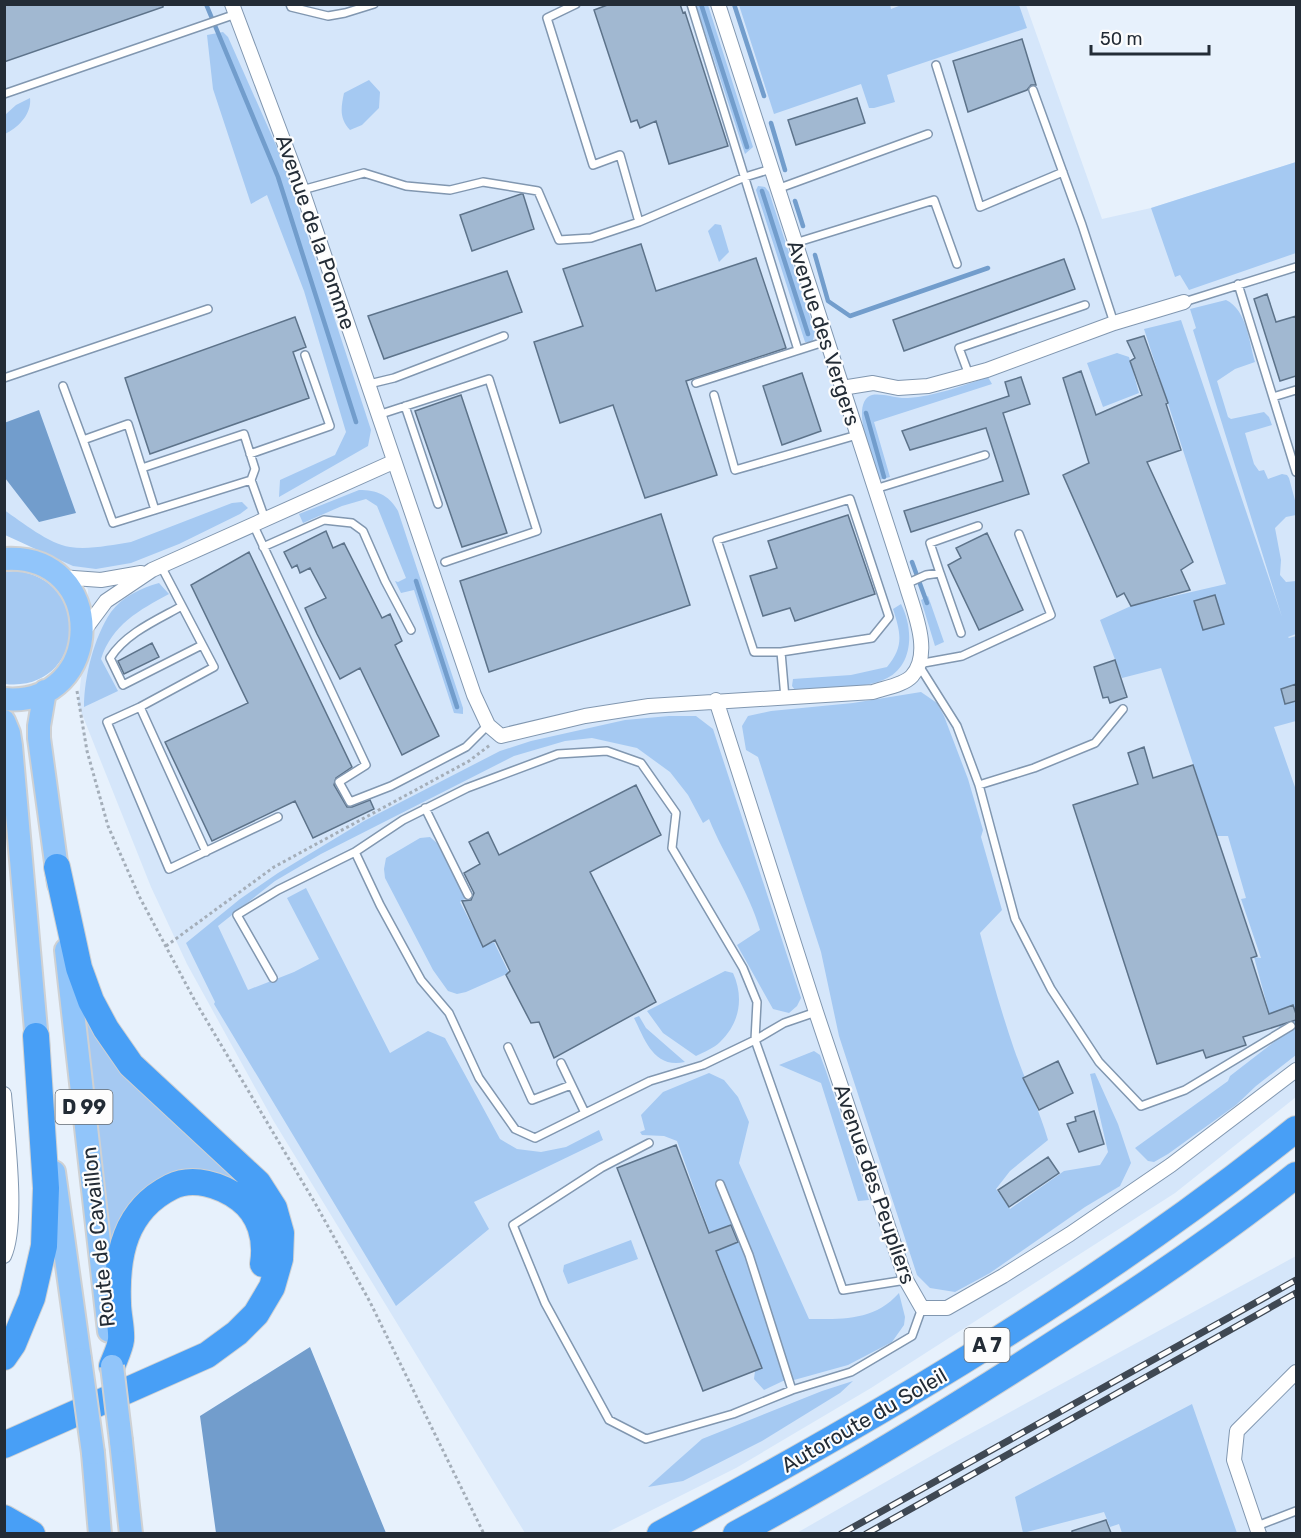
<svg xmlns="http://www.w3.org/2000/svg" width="1301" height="1538" viewBox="0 0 1301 1538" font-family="Rubik,sans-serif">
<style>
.built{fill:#d5e6fa}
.green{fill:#a5c9f2}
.water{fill:#729dcc}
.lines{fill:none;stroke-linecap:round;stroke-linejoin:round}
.stream{stroke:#729dcc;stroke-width:4.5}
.building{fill:#a1b8d1;stroke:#5d738a;stroke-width:1.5}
.service-casing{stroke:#8197b0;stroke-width:10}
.minor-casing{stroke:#8197b0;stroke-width:16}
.primary-casing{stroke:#cfd1d3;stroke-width:26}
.motorway-casing{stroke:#cfd1d3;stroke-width:28}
.path{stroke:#a4aeb9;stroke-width:3;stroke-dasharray:3 3;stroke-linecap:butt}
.service{stroke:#fff;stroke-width:7}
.minor{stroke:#fff;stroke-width:14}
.primary{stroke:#91c5fa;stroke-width:22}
.motorway{stroke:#489ff6;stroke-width:26}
.rail-casing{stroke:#3f4853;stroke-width:7}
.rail{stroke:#fdfdfd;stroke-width:4.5;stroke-dasharray:14;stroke-linecap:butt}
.primary-bridge-casing{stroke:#cfd1d3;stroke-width:26;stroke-linecap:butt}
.primary-bridge{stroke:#91c5fa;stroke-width:22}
.labels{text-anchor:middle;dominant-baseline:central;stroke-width:4.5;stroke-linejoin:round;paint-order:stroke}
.shield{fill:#fdfdfd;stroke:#646b72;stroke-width:1.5}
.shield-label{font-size:20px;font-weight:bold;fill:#232c36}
.street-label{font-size:21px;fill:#232c36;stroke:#fdfdfd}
</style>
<rect width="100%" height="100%" fill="#e7f1fc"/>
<path class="built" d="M5,5H1026L1102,219L1151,208L1296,162V1097L1175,1193L871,1388L736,1468L606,1533H525L273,1120L187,964L151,887L78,704L86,636L88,589L66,568L5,532Z
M1296,1256V1533L795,1534L957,1441Z"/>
<path class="green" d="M890,4L891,9L904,4L1019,5L1027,28L887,75L895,102L874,108H869L861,84L774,114L739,5Z
M696,5H708L753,147L745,154Z
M223,32L228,37L283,161L371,430L368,446L279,497L280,480L335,455L346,432L304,291L267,195L251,204L213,89L207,35Z
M369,80L380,92L379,108L362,125L350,130C339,118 341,108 344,93Z
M30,98C32,114 18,128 5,134V115L16,105Z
M1296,162V253L1189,290L1180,275L1175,277L1151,208Z
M758,186L765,187L769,192L815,332L813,340L811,342H805L756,190Z
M715,224L721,225L729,252L719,262L708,231Z
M1226,300C1247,310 1249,342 1255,362L1235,369L1217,381L1228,417L1231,419L1264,412L1269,417L1272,425L1245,433L1254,464L1259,471L1264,470L1268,479L1282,474L1287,475L1289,478L1296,504V515L1286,517L1275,528L1281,560L1280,575L1286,582L1296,581V634L1288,637L1289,638L1296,636V721L1274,727L1296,790V1015L1289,1019L1296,1017V1055L1256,1086L1236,1105L1168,1154L1154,1162L1148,1161L1135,1148L1228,1081L1230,1076L1274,1042L1280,1024L1273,1027L1254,957L1261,958L1241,899L1246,898L1228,836H1217L1161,668L1122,678L1100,620L1131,606L1226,584L1144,329L1181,320L1282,617L1193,330L1196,328L1190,309Z
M1117,353L1129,357L1139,393L1103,407L1087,363Z
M988,377L992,384L874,422L890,477L879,480C874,464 848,402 872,395C883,393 897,399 908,398C935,396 962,386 988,377Z
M359,490C377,490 389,495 398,511L463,708V714L454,713L414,590L401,593L395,581L398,582L406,578L377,506L366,499L342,506L303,523L299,514Z
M242,502L248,508L240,514L179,544L131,563L96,569L73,566L5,535L4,510C22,522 49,544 70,547C89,550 111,545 131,542L232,503Z
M16,571C95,580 84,693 5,684V572Z
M159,583L169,594C139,610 112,625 101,659L118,691L84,707C84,677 94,637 111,612C122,597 141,588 159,583Z
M928,596L944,642L935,646L921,600Z
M901,604C914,629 914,668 883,680C869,686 852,686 837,688C823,689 808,692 795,690L792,686L793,679L851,675L887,667C904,646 901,634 893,609Z
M921,692L937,703L944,716L968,779L983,830L981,837L1002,910L980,933C990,972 1001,1011 1014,1049C1025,1080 1039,1109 1048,1140L1010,1171L996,1189L1010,1209L1064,1171L1100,1165L1108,1152L1090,1074L1095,1073L1118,1124L1131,1163L1120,1186L1085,1207L990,1273L955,1292L930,1288L917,1275L839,1036L821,952L758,757L746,750L742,726L748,716L771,711L853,703Z
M669,716H696L713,729L801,998L797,1006L789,1013L773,1009L737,945L760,930C749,891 724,856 709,819L703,823L688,795L670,772L637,748L592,738L565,741L514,756L321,854L275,881L218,926L248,990L294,972L319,959L287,898L306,888L390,1053L428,1031L445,1038L500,1139L517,1149L541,1152L566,1147L599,1130L603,1140L474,1202L489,1229L396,1306L214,1004L215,1002L186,943L240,899L278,873L364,821L500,751L531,741L625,720Z
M430,837L437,843L466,898L460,902L483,946L494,942L509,973L466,992L457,994L448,991L433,970L385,878L384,869L386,858L420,838Z
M725,971L733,973C744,997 740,1023 720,1042C714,1048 704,1052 696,1056L663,1033L647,1011Z
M80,1004L256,1199L164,1177C131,1199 123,1213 111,1250Z
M639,1016L646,1028L685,1062C654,1069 645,1040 634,1018Z
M814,1051L820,1055L826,1071L869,1200L858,1201L821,1083L779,1065Z
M709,1073L724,1080L738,1097L749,1122L739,1163L809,1319C843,1319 874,1321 899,1293L905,1317L904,1325L892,1342L848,1365L794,1380L783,1381L764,1390L754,1379L755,1371L762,1368L711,1236L677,1141L664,1136L642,1135L640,1132L645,1130L641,1115L663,1092Z
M631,1240L638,1259L568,1284L563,1271L564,1265Z
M853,1381L840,1393L762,1441L683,1481L648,1487L702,1439L822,1391Z
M1192,1404L1237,1533H1122L1119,1524L1110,1527L1104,1512L1023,1533L1015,1497Z"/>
<path class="water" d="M39,410L76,513L39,522L5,478L4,423Z
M310,1347L386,1533H216L200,1416Z"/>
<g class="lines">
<path class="stream" d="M206,4L278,177L356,422
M701,4L747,147
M734,4L764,96
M771,123L785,170
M762,191L808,334
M795,201L803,226
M815,255L828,301L850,316L988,268
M866,413L884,477
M912,562L927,603
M416,581L457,707"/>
</g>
<path class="building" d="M4,4H163V7L4,62Z
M610,4H680L683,13L685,12L728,146L669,164L656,121L640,128L637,120L631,122L594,10Z
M1022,39L1036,85H1031L1027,90L968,112L953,61Z
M857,98L865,123L796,145L788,120Z
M521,194H523L534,229L472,251L460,215Z
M641,244L656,291L756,258L786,348L686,381L717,475L645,498L613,405L560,423L534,342L583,326L563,269Z
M1064,259L1075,289L904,351L893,320Z
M507,271L522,312L384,359L368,316Z
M1267,294L1276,322L1296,316V376L1280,381L1254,299Z
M295,317L306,347L293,352L309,398L150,454L125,378Z
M1144,336L1168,403L1166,404L1181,450L1147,462L1193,562L1181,570L1190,590L1131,606L1124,593L1117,597L1063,475L1089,463L1063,378L1081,371L1096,415L1142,395L1130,361L1135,358L1127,341Z
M802,373L821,431L782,445L763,386Z
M1021,377L1030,404L1003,413L1029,494L911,532L904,511L1003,481L986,428L910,450L902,431L1009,396L1005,382Z
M461,395L507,533L462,547L415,411Z
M661,514L690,605L489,672L460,581Z
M848,515L875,594L795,621L790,608L763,616L750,576L777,568L768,541Z
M326,531L333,548L344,543L382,618L390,614L402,641L395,645L439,736L402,755L360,668L340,679L317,634L305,608L326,598L310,568L300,573L297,565L292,568L284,552Z
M987,533L1023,610L979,630L948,565L961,558L956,548Z
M249,552L352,767L336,778L334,785L347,807H352L370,800L374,809L313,838L295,801L212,841L165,742L248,703L191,585Z
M1215,595L1224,624L1203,630L1194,601Z
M152,643L159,657L124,674L118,661Z
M1115,660L1127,697L1110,703L1108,697L1103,698L1094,667Z
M1296,684V701L1285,704L1281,689Z
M1144,747L1153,778L1193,765L1257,956L1251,958L1269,1014L1293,1005L1296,1014V1020L1243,1037L1246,1045L1206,1058L1203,1050L1157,1064L1073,805L1138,784L1128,753Z
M636,785L661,835L590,872L656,1002L554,1058L539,1022L531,1023L506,975L510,971L495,940L483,947L462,901L471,900L474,893L464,873L480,864L469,842L488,832L499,855Z
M1058,1061L1073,1093L1039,1110L1023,1078Z
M1094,1111L1104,1144L1079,1152L1067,1124L1076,1121L1075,1117Z
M676,1145L709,1233L731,1225L738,1242L716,1251L762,1368L703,1391L617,1168Z
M1048,1157L1059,1173L1009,1207L998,1190Z
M1106,1520L1111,1533H1072V1531Z"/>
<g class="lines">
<defs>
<path id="service" d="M290,4L291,7L328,16L345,13L374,4
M576,4L547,18L593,165L620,155L639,222L745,177L771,169
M691,4L798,350
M936,65L980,207L1063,172
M1033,90L1082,225L1114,323
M4,94L236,14
M777,189L928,134
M302,190L364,173L406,186L450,190L483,182L538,191L559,240L591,238L639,222
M795,243L934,200L957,264
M1238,284L1296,472
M1184,302L1296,267
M969,375L959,348L1085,305
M4,378L208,309
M696,383L827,341
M369,384L394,378L504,336
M63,386L83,440
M714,395L735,470L857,435
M1273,397L1296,390
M405,406L438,504
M378,415L489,379L537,531L445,562
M250,454L330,426L305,355
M142,468L244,434L255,469L251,480L265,519
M875,489L985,455
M155,510L128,424L83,440L113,523L251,480
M253,524L366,765L339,782L350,802L391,786L466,747L488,725
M1019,534L1051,615L962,656L918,664L957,726L979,785L1015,919L1051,989L1099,1062L1141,1106L1185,1090L1291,1026
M263,547L324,520L352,523L363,531L385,581L411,630
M161,566L214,667L140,707L107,722L169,869L278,817
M940,573L930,543L978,526
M906,584L926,575L940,573L961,633
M182,606C157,620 126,633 110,658L123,685L202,645
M781,652H754L717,540L850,499L889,617L872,638L781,652L785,698
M140,707L206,852
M979,785L1034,768L1095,743L1123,709
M425,808L468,895
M273,978L237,915L278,890L355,852
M816,1012L784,1023L755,1040L757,1002L743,968L672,848L676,813L641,763L607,751L558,754L467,788L403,820L355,852L380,905L421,980L449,1013L479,1078L515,1129L535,1138L650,1081L703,1065L755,1040L843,1290L906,1280
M508,1047L532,1100L571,1085
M561,1063L585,1113
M649,1143L601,1168L513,1225L545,1303L609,1420L646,1439L733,1414L792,1390L851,1372L912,1336L922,1308
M720,1184L749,1255L792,1390
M1257,1526L1296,1511"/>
<path id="minor" d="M232,4L302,190L474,695L488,725L501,736L585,716L649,706L873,692C884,688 904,685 912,676C933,653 913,609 906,584L718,4
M842,388L873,383L898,388L928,386L987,370L1114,323L1184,302
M60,577L101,580L141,573
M83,632L106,601L152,570L393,462
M716,700L816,1012L906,1280L922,1308H947L1003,1276L1070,1234L1171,1165L1296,1070
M4,1094C7,1133 19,1224 4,1256
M1259,1534L1234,1460L1237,1431L1296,1372"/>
<path id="primary" d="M4,559C109,552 106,708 4,699
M45,691L39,726V738L59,884
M4,721L9,733L11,746L38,1053
M66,950L109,1331
M54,1172L80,1359
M121,1441L131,1534
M93,1453L100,1534"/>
<path id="motorway" d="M4,1357L13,1344L32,1298L44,1246L46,1188L36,1036
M112,1366C115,1358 120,1348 121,1340C122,1328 118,1315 118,1303C116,1255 125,1210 171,1187C193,1176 221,1185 240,1199C260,1214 267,1239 263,1264
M4,1445L207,1355L237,1333L256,1314L272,1287L280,1259L281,1233L274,1208L258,1183L131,1065L106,1029L91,1001L79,968L57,867
M4,1518L32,1534
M660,1534C882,1415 1100,1286 1296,1129
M736,1534C849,1473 958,1406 1066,1336C1145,1286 1223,1233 1296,1175"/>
</defs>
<use href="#service" class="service-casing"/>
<use href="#minor" class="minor-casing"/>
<use href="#primary" class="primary-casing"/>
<use href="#motorway" class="motorway-casing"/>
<path class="path" d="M77,691L87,751L108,826L139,896L195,1001L315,1203L370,1302L484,1534
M166,946L274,867L469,761L490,745"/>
<use href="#service" class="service"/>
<use href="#minor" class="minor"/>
<use href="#primary" class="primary"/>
<use href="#motorway" class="motorway"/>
<defs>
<path id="rail" d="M841,1534L1296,1280
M866,1534L1296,1293"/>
</defs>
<use href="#rail" class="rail-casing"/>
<use href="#rail" class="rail"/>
<defs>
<path id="primary-bridge" d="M80,1359L93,1453
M112,1366L121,1441"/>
</defs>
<use href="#primary-bridge" class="primary-bridge-casing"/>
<use href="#primary-bridge" class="primary-bridge"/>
</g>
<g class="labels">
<g class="shield">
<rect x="55.5" y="1090" width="57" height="34" rx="4.5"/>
<rect x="964.5" y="1328" width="45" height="34" rx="4.5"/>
</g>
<g class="shield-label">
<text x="84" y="1107">D 99</text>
<text x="987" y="1345">A 7</text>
</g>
<g class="street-label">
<text transform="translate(316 232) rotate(71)">Avenue de la Pomme</text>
<text transform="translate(824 333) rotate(72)">Avenue des Vergers</text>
<text transform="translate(875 1184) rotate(71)">Avenue des Peupliers</text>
<text transform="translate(98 1237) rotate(-96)">Route de Cavaillon</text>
<text transform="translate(864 1420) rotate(-30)">Autoroute du Soleil</text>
</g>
</g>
<rect width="1301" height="1538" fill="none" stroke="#232c36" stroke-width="12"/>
<path d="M1091 45v9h118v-9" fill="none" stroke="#232c36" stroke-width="3"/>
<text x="1100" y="45" font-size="18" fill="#232c36" stroke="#fdfdfd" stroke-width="4.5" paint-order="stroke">50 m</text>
</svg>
